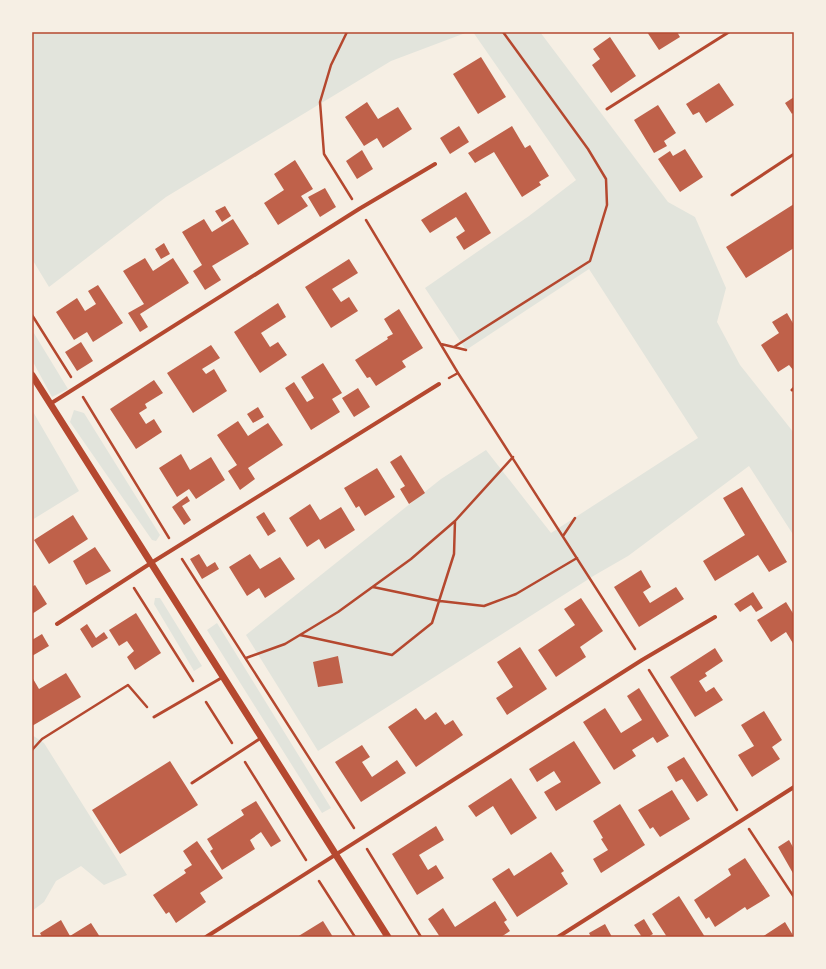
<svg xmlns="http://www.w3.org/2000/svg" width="826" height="969" viewBox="0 0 826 969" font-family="'DM Sans',sans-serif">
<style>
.green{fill:#e2e4dc}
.building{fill:#bf614a}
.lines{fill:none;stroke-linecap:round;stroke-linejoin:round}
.path{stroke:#b5482f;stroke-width:2.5}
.service{stroke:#b5482f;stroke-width:3}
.minor{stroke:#b5482f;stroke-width:4}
.tertiary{stroke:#b5482f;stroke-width:7}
.neatline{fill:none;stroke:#b5482f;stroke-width:1.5}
</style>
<rect width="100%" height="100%" fill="#f6efe4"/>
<path class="green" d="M32,32H468L391,61L166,197L49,287L32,259Z
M473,32H540L668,202L695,217L726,288L717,322L740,365L794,433V536L749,466L628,556L595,575L318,751L246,635L441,479L486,450L551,533L698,438L589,269L466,350L425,288L529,216L576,180Z
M32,330L68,389L52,397L32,360Z
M32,410L79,491L32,520Z
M74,410L84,413L160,535L156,541L152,540L70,422Z
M155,598H160L202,666L194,671L154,604Z
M217,623L331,808L322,813L207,630Z
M32,735L44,743L127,875L104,885L81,866L56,881L44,902L32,911Z"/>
<path class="building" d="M647,32H677L680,37L659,50Z
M610,37L636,76L611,93L592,65L600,59L593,49Z
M481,57L506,97L478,114L453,74Z
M719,83L734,105L706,123L699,112L693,115L686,104Z
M794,97V112L792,114L785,103Z
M367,102L378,119L398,107L412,129L383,148L377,138L364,146L345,117Z
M658,105L676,133L664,141L667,146L654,153L634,120Z
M459,126L469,142L450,154L440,138Z
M512,126L525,148L530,145L549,176L539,182L541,185L522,197L494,152L475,163L468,153Z
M685,149L703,177L680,192L658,159L670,151L673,156Z
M362,150L373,169L357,179L346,161Z
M295,160L313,189L301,196L308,206L278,225L264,203L284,190L274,174Z
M325,188L336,207L320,217L308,197Z
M466,192L491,233L464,250L456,237L465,231L456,217L430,233L421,220Z
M794,204V248L746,278L726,247Z
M225,206L231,216L222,222L215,211Z
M204,219L212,232L233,219L249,244L212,266L221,280L205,290L193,271L202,265L182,232Z
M164,243L170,254L161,259L155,249Z
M145,258L153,271L173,258L189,283L140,314L148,327L140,332L128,313L144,304L123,271Z
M349,259L358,273L332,289L341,302L349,297L358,311L331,328L305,287Z
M98,285L123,323L93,342L87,332L74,340L56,312L77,298L85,311L96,304L88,291Z
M278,303L286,317L261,333L270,347L278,342L287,355L260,373L234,332Z
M399,309L423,348L402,361L406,367L376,386L370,377L367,378L355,360L388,339L387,337L393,334L384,319Z
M787,313L794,325V371L789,365L778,372L761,345L779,333L772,322Z
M81,342L93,361L77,371L65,352Z
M211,345L220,358L202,369L206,374L214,369L227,391L193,413L167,373Z
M323,363L342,393L332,399L340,412L311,430L285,388L294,382L307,402L314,398L301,377Z
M154,380L163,393L145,404L147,408L139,413L146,424L154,419L162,432L136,449L110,409Z
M358,388L370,407L354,417L342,398Z
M258,407L264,417L253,423L247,414Z
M238,421L248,436L268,423L283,445L248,468L255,479L240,490L228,471L237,465L217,435Z
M181,454L190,470L211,457L225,480L196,499L189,489L177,497L159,468Z
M401,455L425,493L409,504L400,489L405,486L390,462Z
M377,468L395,497L365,516L359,506L356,508L344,488Z
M742,487L787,562L769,572L758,555L715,581L703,561L745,535L723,498Z
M187,496L190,501L182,506L191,520L184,525L172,507Z
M310,504L320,520L341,507L355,530L325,549L319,539L307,547L289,518Z
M264,512L276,531L268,536L256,517Z
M73,515L88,539L49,564L34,540Z
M95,547L111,571L86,585L73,561Z
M199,554L207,567L215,562L219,569L202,579L190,559Z
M250,554L260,569L280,557L295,579L265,598L259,588L247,596L229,567Z
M641,570L651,587L643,592L650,603L676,587L684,599L639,627L614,587Z
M35,585L47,604L32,614V587Z
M753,592L763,608L756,612L751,605L740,612L734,604Z
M581,598L603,631L580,647L586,657L556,677L538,650L575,625L564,609Z
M786,602L794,615V645L786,632L771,642L757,620Z
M136,613L161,653L135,670L127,657L134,651L127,641L119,646L109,630Z
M87,624L96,638L104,632L108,638L92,648L80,629Z
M42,634L49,646L32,656V640Z
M520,647L547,689L507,715L496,698L513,687L497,662Z
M715,648L723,661L705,673L707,676L699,681L706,692L714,687L723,700L695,717L670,677Z
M338,656L343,683L318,687L313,662Z
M66,673L81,697L32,726V677L39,689Z
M639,688L669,736L657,743L653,737L632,750L636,756L614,770L583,722L605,708L621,733L642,720L627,696Z
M416,708L425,720L436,712L445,725L453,720L463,735L416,767L388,727Z
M764,711L782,740L772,747L780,759L752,777L738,755L754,746L741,725Z
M574,741L601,783L556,811L544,792L561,782L554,771L537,782L529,769Z
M362,745L370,757L362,762L372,777L397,760L406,773L361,802L335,762Z
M684,757L708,795L697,802L682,779L676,782L667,767Z
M170,761L198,805L120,854L92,810Z
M511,778L537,818L511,835L493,806L476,817L468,806Z
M672,790L690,819L660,837L653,827L650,829L638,810Z
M256,801L281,841L271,847L261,832L250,840L255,849L222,870L210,851L213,849L207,839L244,815L241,810Z
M620,804L645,845L601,873L593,859L608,850L601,839L603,838L593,821Z
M436,826L444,840L419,855L428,870L436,865L444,878L417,895L392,854Z
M789,840L794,849V875L778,847Z
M197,841L223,878L200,893L206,902L176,923L169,912L166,914L153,895L186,873L184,870L192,865L183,851Z
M551,852L564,871L561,873L568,884L517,917L492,879L509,868L514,876Z
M745,858L770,896L747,910L745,907L715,927L709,917L706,919L694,900L731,875L728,869Z
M679,896L705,937H667L652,914Z
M495,901L507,920L504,922L510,931L501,937H440L428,919L443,908L455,927Z
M644,919L653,934L648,937H642L634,925Z
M61,920L70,936L91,923L100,937H42L40,933Z
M323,921L333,937H297Z
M785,922L794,937H762Z
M605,924L612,937H591L589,933Z"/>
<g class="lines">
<path class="path" d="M347,32L331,65L320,102L324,154L352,199
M366,220L458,373L635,649
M32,315L71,377
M441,344L466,350
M454,347L590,261L607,205L606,179L588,149L503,32
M449,378L458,373
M83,397L169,538
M563,536L575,518
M182,559L354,828
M373,587L440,601L484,606L516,594L577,558
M134,588L193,681
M300,635L392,655L432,623L454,554L455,521
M246,658L285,644L338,612L411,559L455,521L513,457
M649,670L737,810
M206,702L232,743
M32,750L42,739L128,685L147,707
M245,762L306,860
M749,829L794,897
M367,849L421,937
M319,881L355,937"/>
<path class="service" d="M607,109L729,32
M732,195L794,154
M792,390L794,388
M154,717L223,677
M192,783L261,738"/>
<path class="minor" d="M50,404L359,209L435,164
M57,624L151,563L439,384
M206,937L642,660L715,617
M558,937L794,787"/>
<path class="tertiary" d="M32,375L388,937"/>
</g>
<rect width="826" height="969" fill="none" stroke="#f6efe4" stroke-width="66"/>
<rect x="33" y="33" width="760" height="903" class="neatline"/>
</svg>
